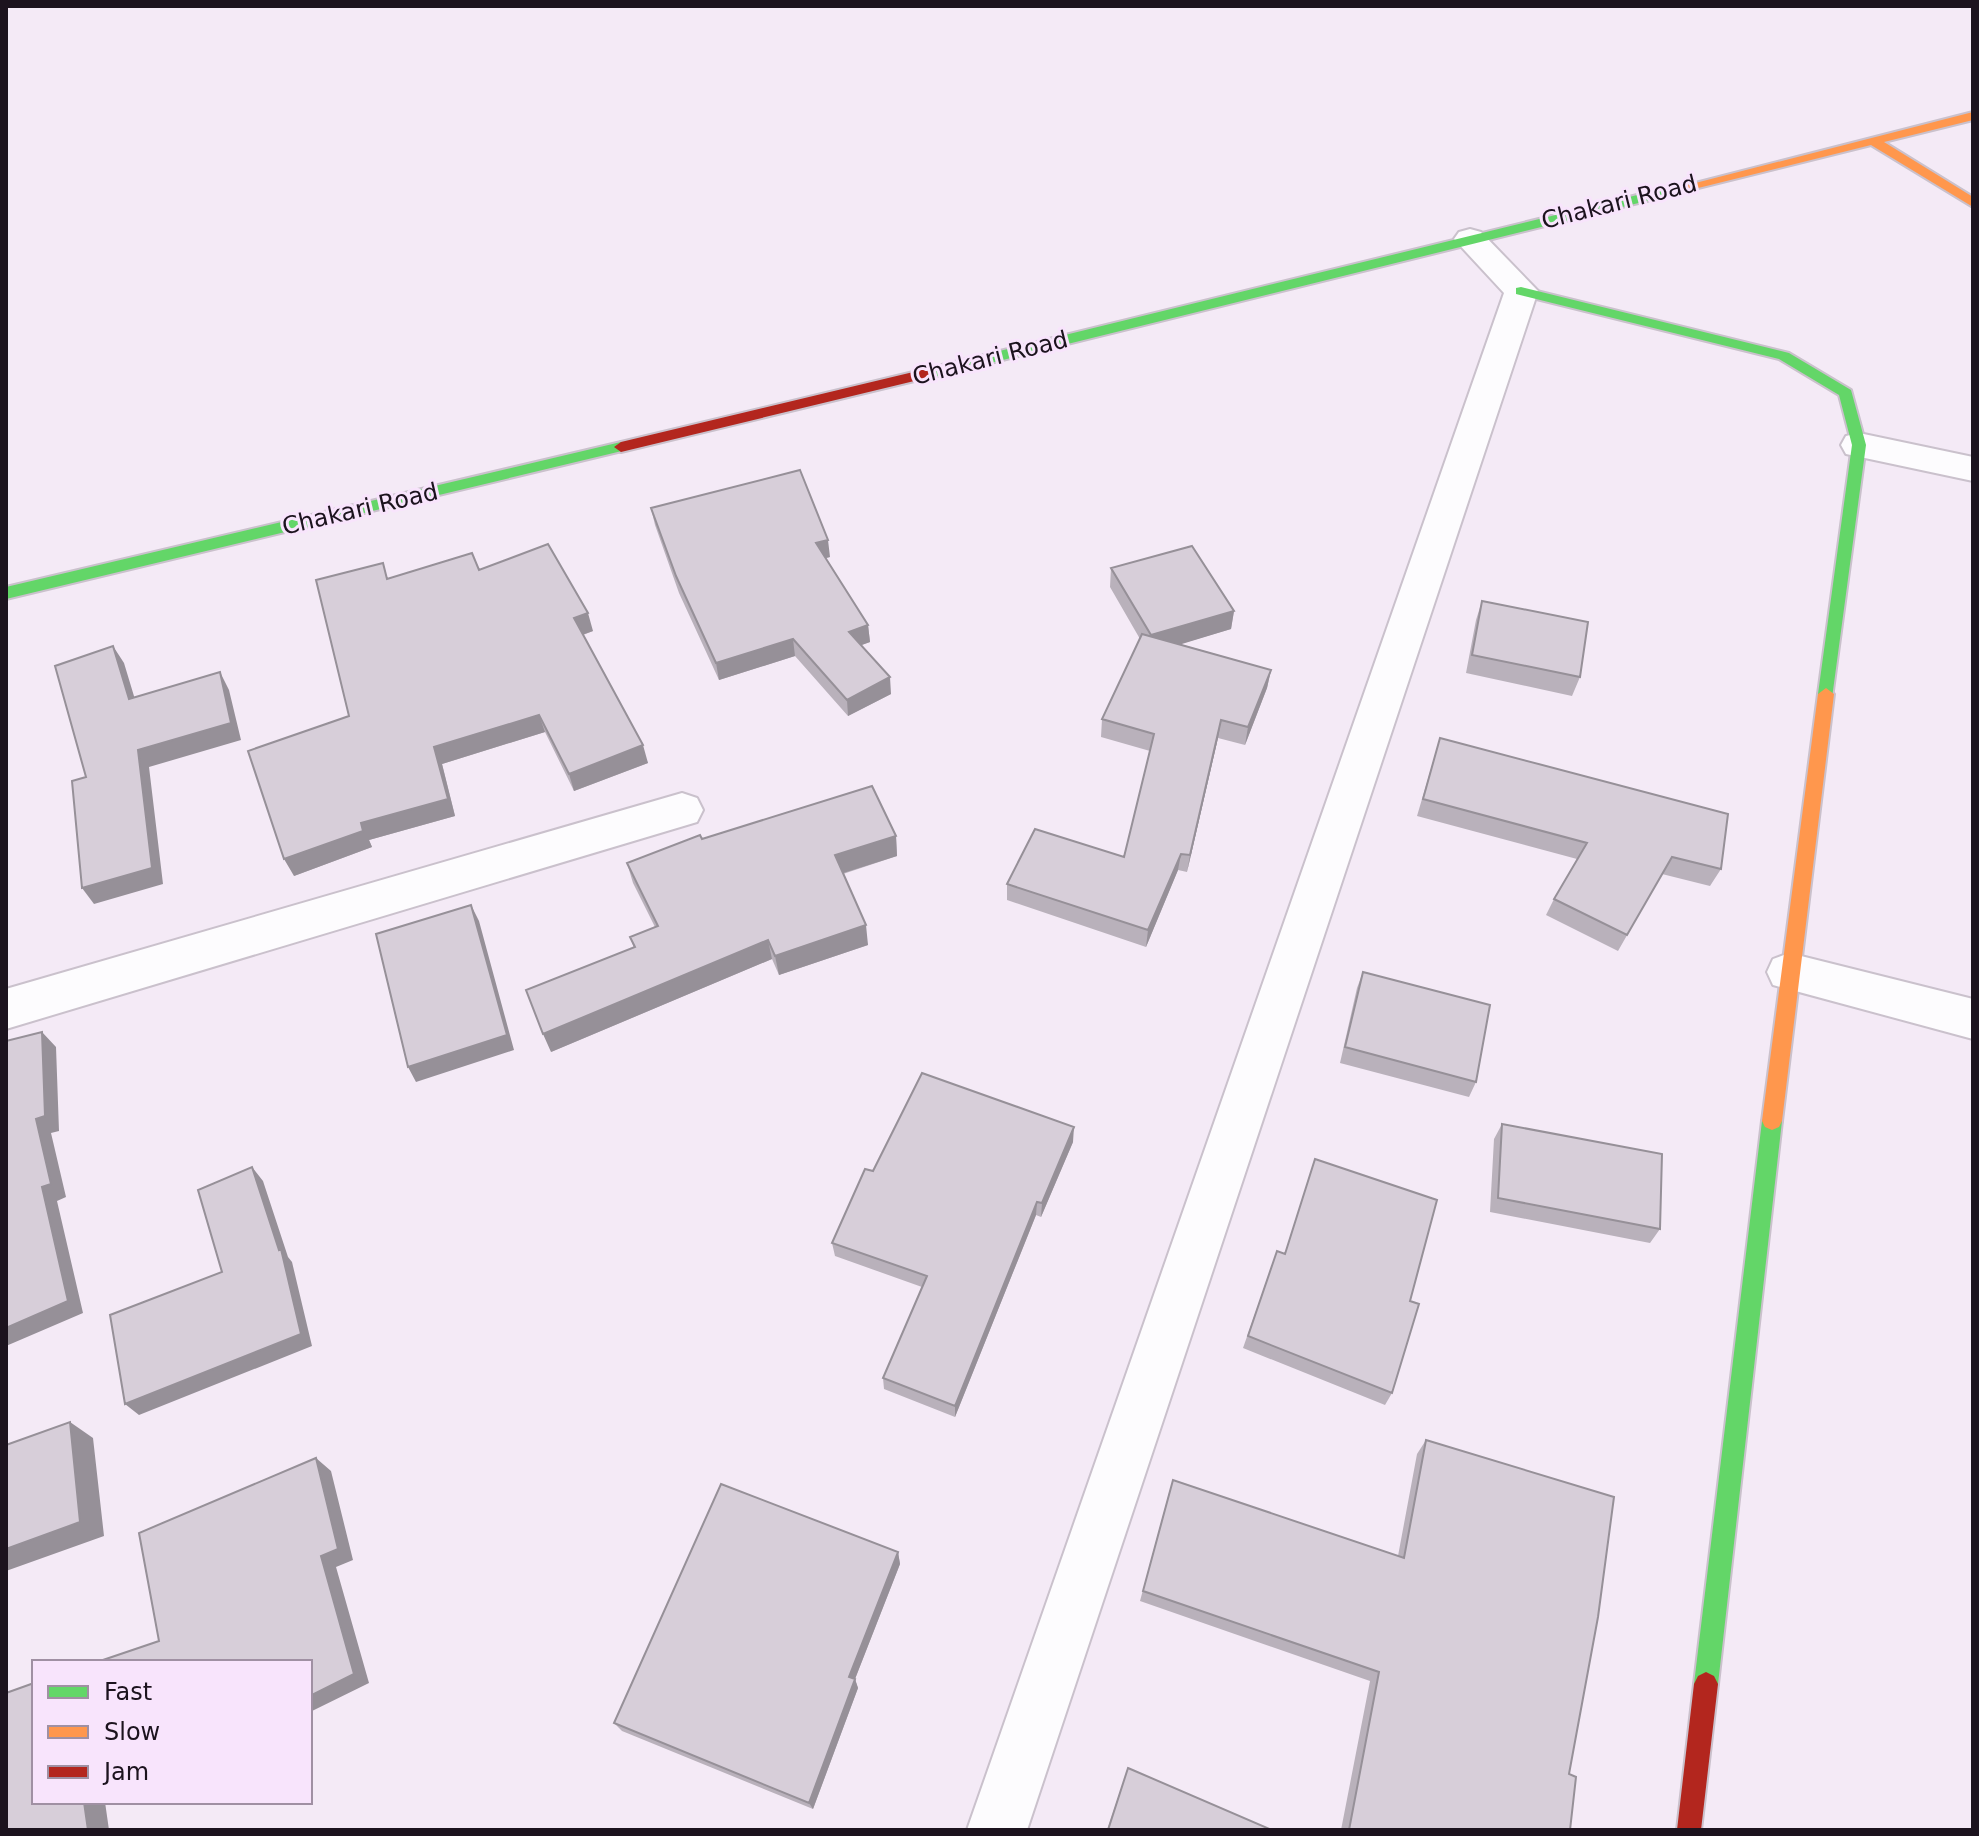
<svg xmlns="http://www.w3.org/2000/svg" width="1979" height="1836" viewBox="0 0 1979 1836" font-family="'DejaVu Sans',sans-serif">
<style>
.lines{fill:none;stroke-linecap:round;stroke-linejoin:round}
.street-casing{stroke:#cac1cc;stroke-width:4}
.fast-casing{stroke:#cac1cc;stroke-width:4}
.slow-casing{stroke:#cac1cc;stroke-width:4}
.jam-casing{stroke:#cac1cc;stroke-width:4}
.street{fill:#fdfcfe;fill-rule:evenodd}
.fast{fill:#63d668;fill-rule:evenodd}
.slow{fill:#ff974d;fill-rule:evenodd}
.jam{fill:#b3261e;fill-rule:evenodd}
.wall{fill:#b9b1bb}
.shaded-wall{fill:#969098}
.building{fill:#d7ced9;stroke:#969098;stroke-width:2}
.labels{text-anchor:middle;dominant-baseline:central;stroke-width:6;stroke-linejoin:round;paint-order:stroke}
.far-street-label{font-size:24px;fill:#1c131e;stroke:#f8e4fc}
</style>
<rect width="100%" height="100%" fill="#f4eaf6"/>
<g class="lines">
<defs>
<path id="street" d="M1470,229L1481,232L1538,291L1027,1830H967L1504,293L1454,239L1459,232Z
M1859,433L1973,457V481L1846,454L1841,445L1846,436Z
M682,793L697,798L703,810L697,822L6,1029V989Z
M1789,953L1973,999V1039L1773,985L1767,972L1773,959Z"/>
<path id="fast" d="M1678,185L1683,186V192L930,378L923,373L930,368Z
M1521,287L1789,353L1851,390L1866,445L1832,698L1826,700L1818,694L1852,445L1839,395L1779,359L1516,294V288Z
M621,442L628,447L626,450L6,599V587Z
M1772,1112L1779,1115L1782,1121L1718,1684L1714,1692L1706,1696L1698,1692L1694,1684L1762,1121L1765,1115Z"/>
<path id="slow" d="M1973,112V120L1884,142L1973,197V207L1871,145L1678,193L1672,189Z
M1826,688L1834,694L1782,1121L1779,1127L1772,1130L1765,1127L1762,1121L1818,694Z"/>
<path id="jam" d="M930,368L935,370V376L621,452L614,447L621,442Z
M1706,1672L1714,1676L1718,1684L1701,1830H1677L1694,1684L1698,1676Z"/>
</defs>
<use href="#street" class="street-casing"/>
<use href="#fast" class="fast-casing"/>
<use href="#slow" class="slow-casing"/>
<use href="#jam" class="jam-casing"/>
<use href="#street" class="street"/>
<use href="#fast" class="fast"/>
<use href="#slow" class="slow"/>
<use href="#jam" class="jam"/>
</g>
<path class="wall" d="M651,508L830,557L826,558L868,625L870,642L861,645L891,694L848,716L795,656L719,680L679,593L655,525Z
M1111,568L1234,611L1231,629L1180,644L1271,670L1267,688L1245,745L1218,738L1187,872L1178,870L1146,947L1007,900V884L1124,857L1150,751L1101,737L1102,719L1140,639L1110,587Z
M479,570L593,631L583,635L648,763L574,791L545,732L442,764L455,816L369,840L372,847L294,876L349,716L389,578Z
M1482,601L1580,677L1572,696L1466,673L1476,620Z
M1440,738L1721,869L1710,886L1662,874L1618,951L1546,915L1554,899L1577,859L1417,816Z
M896,836L897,856L843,874L868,945L779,975L772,959L551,1052L634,948L630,937L655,927L633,883L627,863L702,839Z
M1363,972L1476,1082L1469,1097L1340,1063L1357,988Z
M1502,1124L1660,1229L1650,1243L1490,1212L1494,1139Z
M1073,1142L1041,1217L1036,1215L955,1417L884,1389L883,1378L922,1287L835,1256L832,1243L873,1171Z
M1277,1251L1410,1301L1392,1393L1385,1405L1243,1348Z
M1426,1440L1569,1774L1570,1830H1341L1370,1681L1140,1601L1169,1493L1398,1556L1417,1454Z
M898,1552L900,1564L855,1679L858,1688L813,1809L622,1731L614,1723Z
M1128,1768L1272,1830H1107Z"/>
<path class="shaded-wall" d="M828,540L830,557L818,560L816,543Z
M1234,611L1231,629L1149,654L1151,635Z
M588,613L593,631L579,636L574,618Z
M868,625L870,642L851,649L849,632Z
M793,639L795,656L719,680L716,663Z
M113,646L124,663L140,716L129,699Z
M1271,670L1267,688L1245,745L1248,727Z
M220,672L229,690L241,740L149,767L163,884L94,904L82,888L138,750Z
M890,677L891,694L848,716L847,700Z
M539,715L545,732L442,764L455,816L369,840L372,847L294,876L284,859L434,747Z
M1221,720L1218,738L1187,872L1190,855Z
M643,745L648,763L574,791L569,774Z
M896,836L897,856L837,875L835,855Z
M1181,854L1178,870L1146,947L1148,930Z
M471,905L479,921L514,1050L416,1082L408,1067Z
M866,925L868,945L779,975L775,956Z
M768,940L772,959L551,1052L543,1034Z
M42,1032L56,1047L59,1131L51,1133L66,1197L57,1201L83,1313L6,1346V1328L42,1187L36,1119Z
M1074,1127L1073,1142L1041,1217L1042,1203Z
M252,1167L263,1181L288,1257L292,1262L312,1346L139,1415L125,1404L279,1250Z
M1037,1202L1036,1215L955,1417V1406Z
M70,1422L93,1438L104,1536L6,1571V1549Z
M316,1458L331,1471L353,1560L336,1567L369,1683L310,1712V1696L321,1556Z
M898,1552L900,1564L855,1679L858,1688L813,1809L809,1803L849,1677Z
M84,1802H105L109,1830H88Z"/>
<path class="building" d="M800,470L828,540L816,543L868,625L849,632L890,677L847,700L793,639L716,663L676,576L651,508Z
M548,544L588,613L574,618L643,745L569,774L539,715L434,747L448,799L361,823L363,831L284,859L248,751L349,716L316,580L383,563L387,579L472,553L479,570Z
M1192,546L1234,611L1151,635L1111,568Z
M1482,601L1588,622L1580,677L1472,655Z
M1142,634L1271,670L1248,727L1221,720L1190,855L1181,854L1148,930L1007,884L1035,829L1124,857L1154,734L1102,719Z
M113,646L129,699L220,672L231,723L138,750L152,868L82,888L72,781L86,777L55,666Z
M1440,738L1728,814L1721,869L1672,857L1627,935L1554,899L1587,843L1423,799Z
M872,786L896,836L835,855L866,925L775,956L768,940L543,1034L526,990L635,947L630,937L658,926L627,863L700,835L702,839Z
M471,905L507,1035L408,1067L376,934Z
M1363,972L1490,1005L1476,1082L1345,1047Z
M42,1032L45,1116L36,1119L51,1184L42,1187L68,1301L6,1328V1041Z
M922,1073L1074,1127L1042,1203L1037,1202L955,1406L883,1378L927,1276L832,1243L865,1169L873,1171Z
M1502,1124L1662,1154L1660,1229L1498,1198Z
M1315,1159L1437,1200L1410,1301L1419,1304L1392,1393L1248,1336L1277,1251L1285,1254Z
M252,1167L279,1250L281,1249L301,1334L125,1404L110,1315L222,1272L198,1190Z
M70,1422L80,1522L6,1549V1445Z
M1426,1440L1614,1497L1598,1617L1569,1774L1576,1777L1570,1830H1349L1379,1672L1143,1591L1173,1480L1404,1558Z
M316,1458L338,1549L321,1556L354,1674L310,1696V1662H97L159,1641L139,1533Z
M721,1484L898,1552L849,1677L855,1679L809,1803L614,1723Z
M34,1683V1802H84L88,1830H6V1693Z
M1128,1768L1272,1830H1108Z"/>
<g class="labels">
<g class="far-street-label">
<text transform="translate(1619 202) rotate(-14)">Chakari Road</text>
<text transform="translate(990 358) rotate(-14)">Chakari Road</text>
<text transform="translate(360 509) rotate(-13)">Chakari Road</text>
</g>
</g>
<rect width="1979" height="1836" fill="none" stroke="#1c131e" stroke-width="16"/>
<rect x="32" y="1660" width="280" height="144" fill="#f8e4fc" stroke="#a090a3" stroke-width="2"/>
<rect x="48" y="1686" width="40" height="12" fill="#63d668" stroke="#a090a3" stroke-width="2"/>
<text x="104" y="1700" font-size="24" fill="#1c131e">Fast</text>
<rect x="48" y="1726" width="40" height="12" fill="#ff974d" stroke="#a090a3" stroke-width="2"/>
<text x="104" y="1740" font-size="24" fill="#1c131e">Slow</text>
<rect x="48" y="1766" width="40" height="12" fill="#b3261e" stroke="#a090a3" stroke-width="2"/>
<text x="104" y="1780" font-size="24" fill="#1c131e">Jam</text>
</svg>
